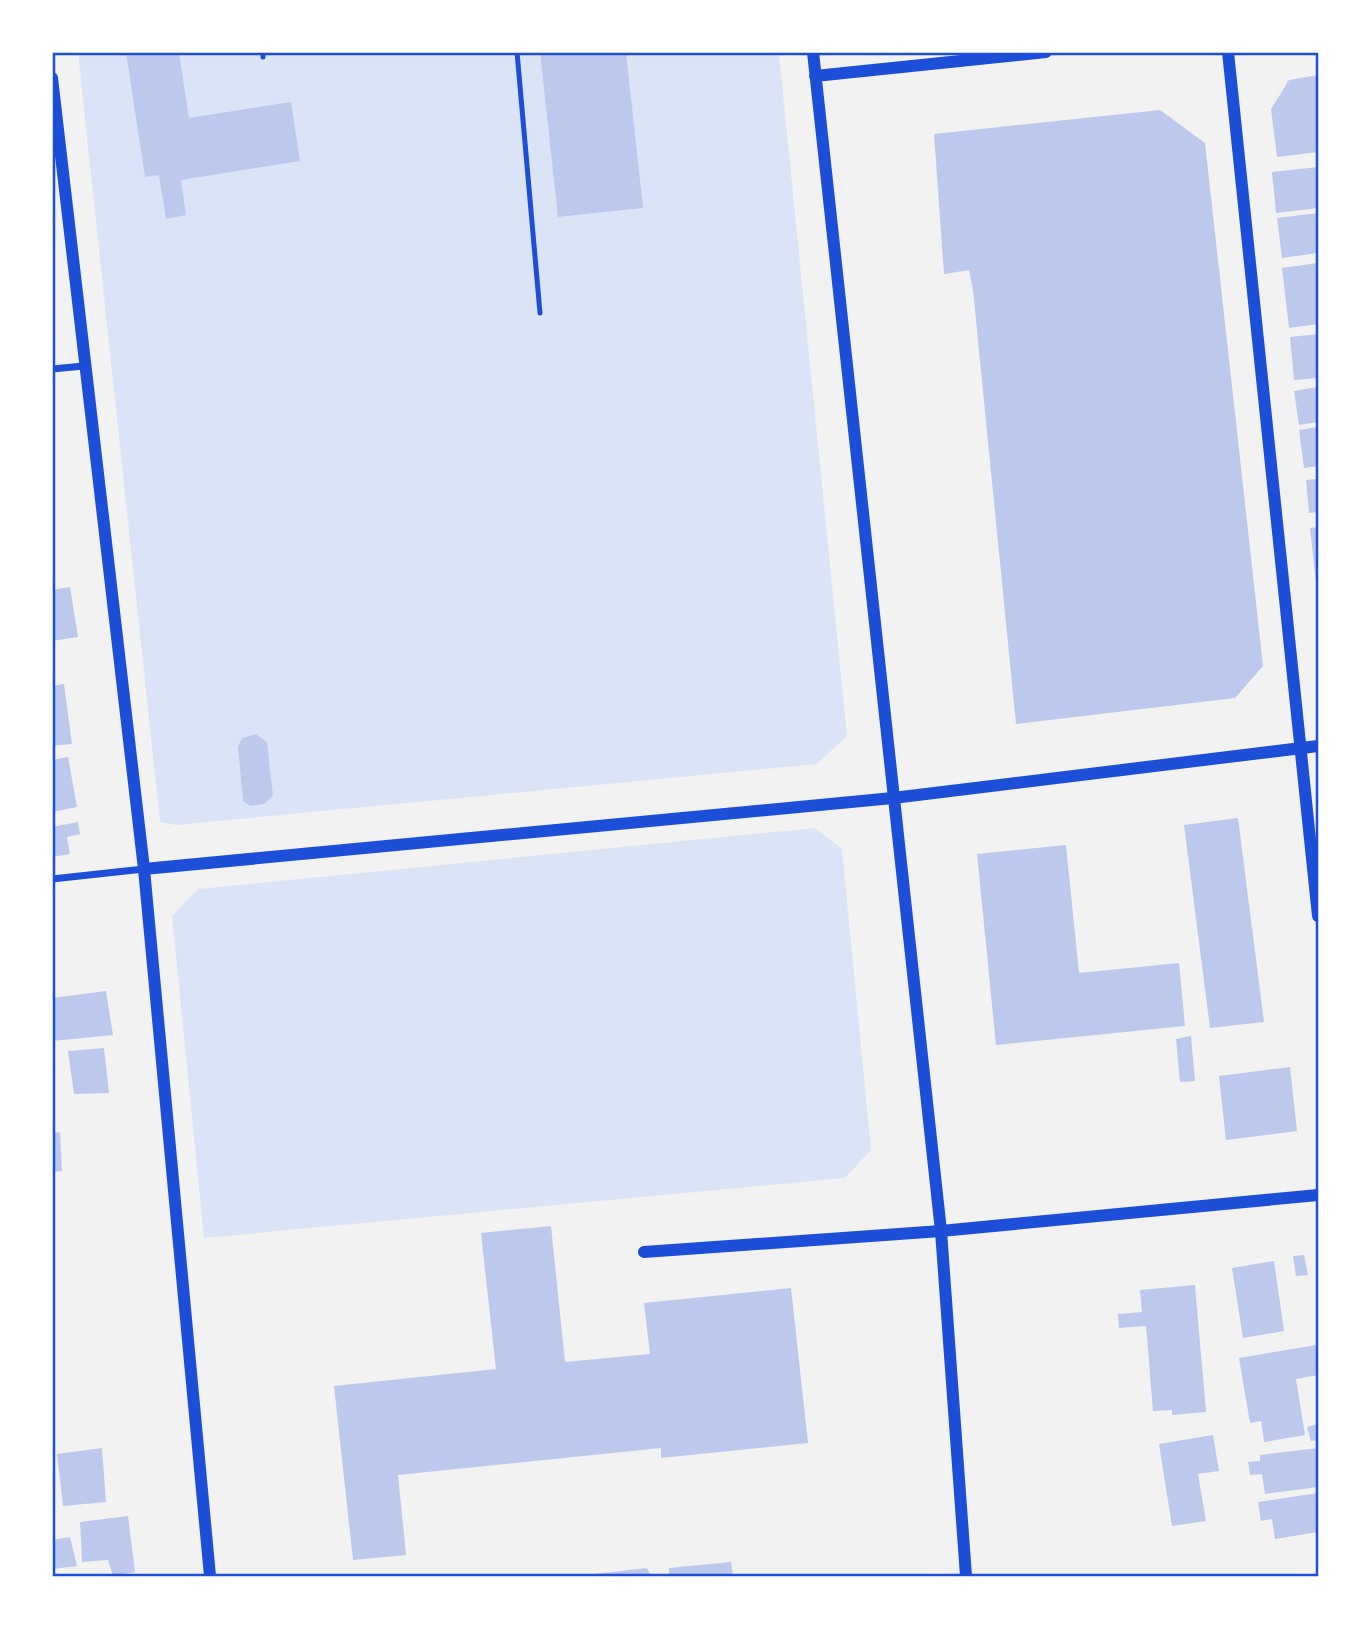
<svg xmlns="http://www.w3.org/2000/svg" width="1371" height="1629" viewBox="0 0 1371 1629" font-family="Inter,sans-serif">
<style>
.green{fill:#dbe4f7}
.building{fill:#bdc9ec}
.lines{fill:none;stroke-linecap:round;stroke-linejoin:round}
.service{stroke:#1d4ed8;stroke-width:5}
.minor{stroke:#1d4ed8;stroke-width:7}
.tertiary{stroke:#1d4ed8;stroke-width:12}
.neatline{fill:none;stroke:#1d4ed8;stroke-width:2.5}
</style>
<rect width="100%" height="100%" fill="#f2f2f2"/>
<path class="green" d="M78,53H779L847,736L817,764L176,825L160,822Z
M815,828L842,849L871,1150L845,1178L204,1238L172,916L198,889Z"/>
<path class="building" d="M126,52H179L189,118L291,102L300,161L181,180L186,215L166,219L159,175L145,177Z
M540,52H626L643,208L558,217Z
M1318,75V152L1277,157L1271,109L1289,80Z
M1160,110L1205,143L1263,666L1235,698L1016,724L973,290L969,270L944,274L934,134Z
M1318,167V208L1276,213L1272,172Z
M1318,213V253L1282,258L1277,218Z
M1318,263V324L1289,328L1282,268Z
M1318,334V378L1294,380L1290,337Z
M1318,387V422L1299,425L1294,391Z
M1318,427V466L1304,468L1299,430Z
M1318,479V512L1309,513L1306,480Z
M1318,527V591H1317L1310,528Z
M70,587L78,637L52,641V590Z
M64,684L72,744L52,746V686Z
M256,734L267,742L273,796L264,804L250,806L243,801L238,747L242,738Z
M68,757L77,807L52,812V760Z
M1238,818L1264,1022L1210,1028L1184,825Z
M78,822L80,834L67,837L70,854L52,857V827Z
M1066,845L1079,973L1179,963L1185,1026L996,1045L977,854Z
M106,991L113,1035L52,1041V998Z
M1191,1036L1195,1081L1180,1082L1176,1039Z
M104,1048L109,1093L74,1094L68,1051Z
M1290,1067L1297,1131L1226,1140L1219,1076Z
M60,1132L62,1171L52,1172V1133Z
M551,1226L565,1362L650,1354L644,1303L791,1288L808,1443L661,1458V1448L398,1475L406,1555L353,1560L334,1386L496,1369L481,1233Z
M1304,1255L1308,1275L1296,1276L1293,1256Z
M1274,1261L1284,1331L1243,1338L1232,1268Z
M1195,1285L1206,1412L1172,1415V1410L1153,1411L1146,1326L1119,1328L1118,1314L1142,1312L1140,1290Z
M1316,1345L1318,1375L1296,1379L1305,1435L1264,1442L1261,1421L1250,1423L1239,1358Z
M1318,1424V1440L1311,1441L1307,1427Z
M1213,1435L1219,1471L1198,1474L1206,1521L1172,1526L1159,1444Z
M102,1448L106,1502L63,1506L57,1454Z
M1318,1448V1487L1265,1494L1262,1474L1250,1475L1248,1462L1260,1461V1455Z
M1318,1493V1532L1275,1539L1272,1519L1261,1521L1258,1502Z
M128,1516L135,1572L113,1576L108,1560L82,1562L80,1522Z
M70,1537L77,1566L52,1569V1540Z
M731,1562L733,1576H669V1568Z
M647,1568L651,1576H586V1575Z"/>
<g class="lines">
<path class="service" d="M263,52V57
M517,52L540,313"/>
<path class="minor" d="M52,369L84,366
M52,879L144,869"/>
<path class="tertiary" d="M813,52L941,1231L966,1576
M1228,52L1318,916
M815,76L1046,52
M52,78L144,869L210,1576
M144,869L893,798L1318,746
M644,1252L941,1231L1318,1195"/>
</g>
<rect width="1371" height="1629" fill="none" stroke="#ffffff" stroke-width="108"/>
<rect x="54" y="54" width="1263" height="1521" class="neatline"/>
</svg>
